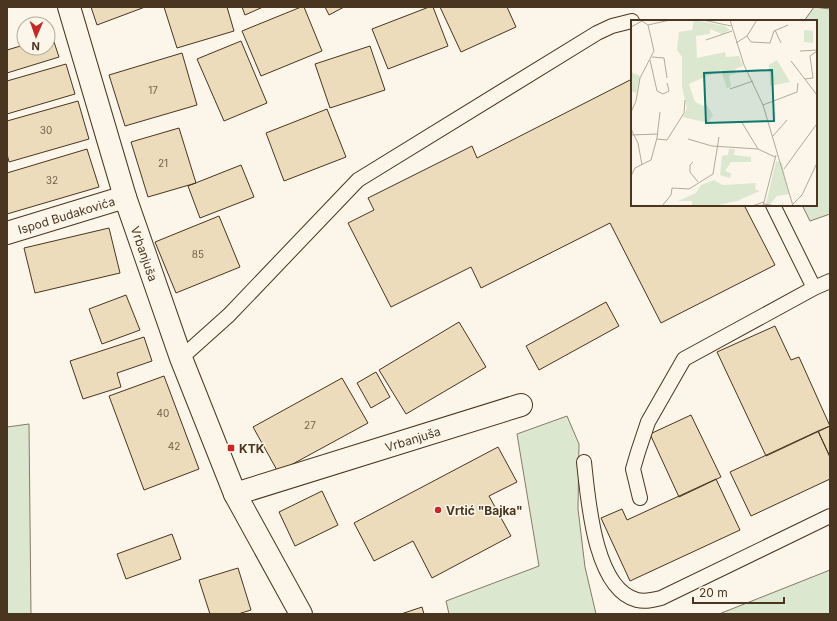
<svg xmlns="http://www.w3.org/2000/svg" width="837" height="621" viewBox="0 0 837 621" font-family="Inter,sans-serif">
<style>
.green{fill:#dce7d0;stroke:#887966}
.building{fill:#ecdcbc;stroke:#4a3520}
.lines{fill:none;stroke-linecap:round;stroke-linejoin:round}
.lane-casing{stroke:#4a3520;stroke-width:16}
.street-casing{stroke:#4a3520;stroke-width:24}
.secondary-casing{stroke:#4a3520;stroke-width:24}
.lane{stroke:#fbf6e9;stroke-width:14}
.street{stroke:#fbf6e9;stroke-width:22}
.secondary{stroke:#fbf6e9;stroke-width:22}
.poi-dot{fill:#c62828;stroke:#fbf6e9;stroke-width:1.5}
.labels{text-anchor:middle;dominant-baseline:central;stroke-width:3;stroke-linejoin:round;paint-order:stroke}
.number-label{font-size:10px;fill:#725f47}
.street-label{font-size:12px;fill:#4a3520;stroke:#fbf6e9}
.poi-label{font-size:12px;font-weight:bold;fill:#4a3520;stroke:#fbf6e9;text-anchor:start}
.inset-road{fill:none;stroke:#b4a999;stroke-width:1}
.view{fill:#0f766e;fill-opacity:0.15;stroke:#0f766e;stroke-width:2}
.inset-edge{fill:none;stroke:#4a3520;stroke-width:2}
</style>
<rect width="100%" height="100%" fill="#fbf6e9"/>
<path class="green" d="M814,7L830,9V214L810,221L802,205H816V21H804Z
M567,416L579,444L578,509L585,567L596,614H449L446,601L539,566L517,434Z
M29,424L31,614H7V427Z
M830,570V614H719Z"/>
<path class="building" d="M91,7H145L97,25Z
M164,7H227L234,31L177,48Z
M242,7H263L245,15Z
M301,7H304L322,51L261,76L242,31Z
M325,7H344L329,15Z
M429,7H433L448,46L388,69L372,29Z
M440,7H507L516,27L461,52Z
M52,36L59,57L7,73V50L24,45V48H48V38Z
M241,41L267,103L224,121L197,59Z
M370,46L385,90L330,108L315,64Z
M182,53L197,105L125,126L109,75Z
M66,64L75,94L7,114V81Z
M632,79V205H744L775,265L661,323L610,223L481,288L471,267L391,307L348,223L374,210L368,198L472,146L477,158Z
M78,101L89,139L9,162L7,154V121Z
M327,109L346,157L284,181L266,133Z
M179,128L196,183L148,197L131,142Z
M87,149L99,187L7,214V173Z
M241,165L254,197L200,218L188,186Z
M219,216L240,267L176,293L155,242Z
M109,228L120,273L35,293L24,248Z
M126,295L140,330L102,344L89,309Z
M606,302L619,326L539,370L526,346Z
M459,322L486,367L406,414L379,370Z
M775,326L791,360L799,357L830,426L766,456L717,352Z
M144,337L152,361L117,373L121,387L83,399L70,361Z
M376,372L390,397L371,408L357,383Z
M164,376L199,469L144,490L109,396Z
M342,378L368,423L278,472L253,427Z
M691,415L721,477L679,497L650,434Z
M830,426V457L818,431Z
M818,431L830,457V479L751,516L730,472Z
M498,447L517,482L489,496L511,536L432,578L413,541L374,561L354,523Z
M716,479L740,530L630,581L601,518L622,509L627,520Z
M322,491L338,525L295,546L279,512Z
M172,534L181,559L126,579L117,554Z
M238,568L251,610L238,614H210L199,580Z
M422,607L424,614H401Z"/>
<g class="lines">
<defs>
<path id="lane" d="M773,205L814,288L830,281
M181,358L229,315L358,180L597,33L612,26L632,21
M584,462C588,498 594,589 637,600C645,602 653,600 661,598L830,516
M640,498L633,469L638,452L648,422L684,359L814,288"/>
<g id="street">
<path id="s1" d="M7,233L125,197"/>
<path id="s2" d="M235,494L521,405"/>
</g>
<g id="secondary">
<path id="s3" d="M69,7L125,197L181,358L235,494L301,614"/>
</g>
</defs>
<use href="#lane" class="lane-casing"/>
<use href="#street" class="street-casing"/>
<use href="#secondary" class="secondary-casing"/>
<use href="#lane" class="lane"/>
<use href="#street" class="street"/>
<use href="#secondary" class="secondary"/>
</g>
<g class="poi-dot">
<rect x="227" y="444" width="8" height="8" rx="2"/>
<circle cx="438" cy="510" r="4"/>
</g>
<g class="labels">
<g class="number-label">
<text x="153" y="90">17</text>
<text x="46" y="130">30</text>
<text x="163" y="163">21</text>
<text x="52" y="180">32</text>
<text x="198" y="254">85</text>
<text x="163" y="413">40</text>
<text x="310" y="425">27</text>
<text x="174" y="446">42</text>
</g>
<g class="street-label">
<text stroke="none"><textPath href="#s1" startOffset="62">Ispod Budakovića</textPath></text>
<text stroke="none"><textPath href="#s3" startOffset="258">Vrbanjuša</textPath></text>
<text stroke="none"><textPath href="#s2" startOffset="186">Vrbanjuša</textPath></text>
</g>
<g class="poi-label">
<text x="239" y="448">KTK</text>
<text x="446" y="510">Vrtić "Bajka"</text>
</g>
</g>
<g transform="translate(631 20)">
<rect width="186" height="186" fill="#fbf6e9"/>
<path d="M63,0L94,6L99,10L91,14L79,9V14L65,16L66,38L94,32L95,37L108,36L112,46L104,49L105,53L98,56L100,67L96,68L90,50L58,64L64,82L73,86L76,85L82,95L77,103L52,97L56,88L51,67V37L46,30L48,12L61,10ZM173,10L182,11V23L173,22ZM146,40L159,62L139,66L138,45ZM0,52L9,56L5,73L0,71ZM98,129H104L103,135L120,137V142H100L94,151L100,153L99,158L89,155L91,136L97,135ZM145,141L151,143L158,174L146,176L139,184H135ZM83,160L92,165L125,163L124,169L129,171L106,181L83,186H58L61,185V181H47L65,173L70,165Z" fill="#dce7d0"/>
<path class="inset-road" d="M72,0L100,6M99,0L113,45L132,85L162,186M0,7L11,1L17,5L39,0M144,10L150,23M116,16L120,22L139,23L143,11L157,5M75,20L101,11M105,23L116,16L126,0M169,31L186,30M21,37L33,38L36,58M19,40L26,71L32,74L38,71L36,63M160,41L186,75M174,59L182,58L179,36L186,31M99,69L122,61M132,85L166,72L167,63M0,92L5,81L9,58L23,31L17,5M110,101L127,129M0,109L7,123L11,145M0,115L27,114M142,116L156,100M26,119L36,120L53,93L54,80M57,119L81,126L127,129L144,137M62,142L59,145V152L67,162M153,149L185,105M0,156L4,148L20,140L26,118L29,92M0,169V186M133,184L145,186M31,186L40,175L41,168L58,169L82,154L88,117M121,186L133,182M132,186L145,135M160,186L171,175L186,143"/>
<path class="view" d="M141,50L143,101L75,103L73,53Z"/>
<rect width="186" height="186" class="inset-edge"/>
</g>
<rect width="837" height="621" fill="none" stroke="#4a3520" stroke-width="16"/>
<g transform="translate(36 36) rotate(182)"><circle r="19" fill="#fbf6e9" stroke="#b4a999"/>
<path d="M0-3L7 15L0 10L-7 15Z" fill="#c62828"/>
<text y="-6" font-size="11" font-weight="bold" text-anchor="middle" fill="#4a3520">N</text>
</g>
<path d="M693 597v6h91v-6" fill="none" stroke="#4a3520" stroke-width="2"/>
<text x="699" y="597" font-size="12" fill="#4a3520" stroke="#fbf6e9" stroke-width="3" paint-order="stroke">20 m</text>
</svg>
